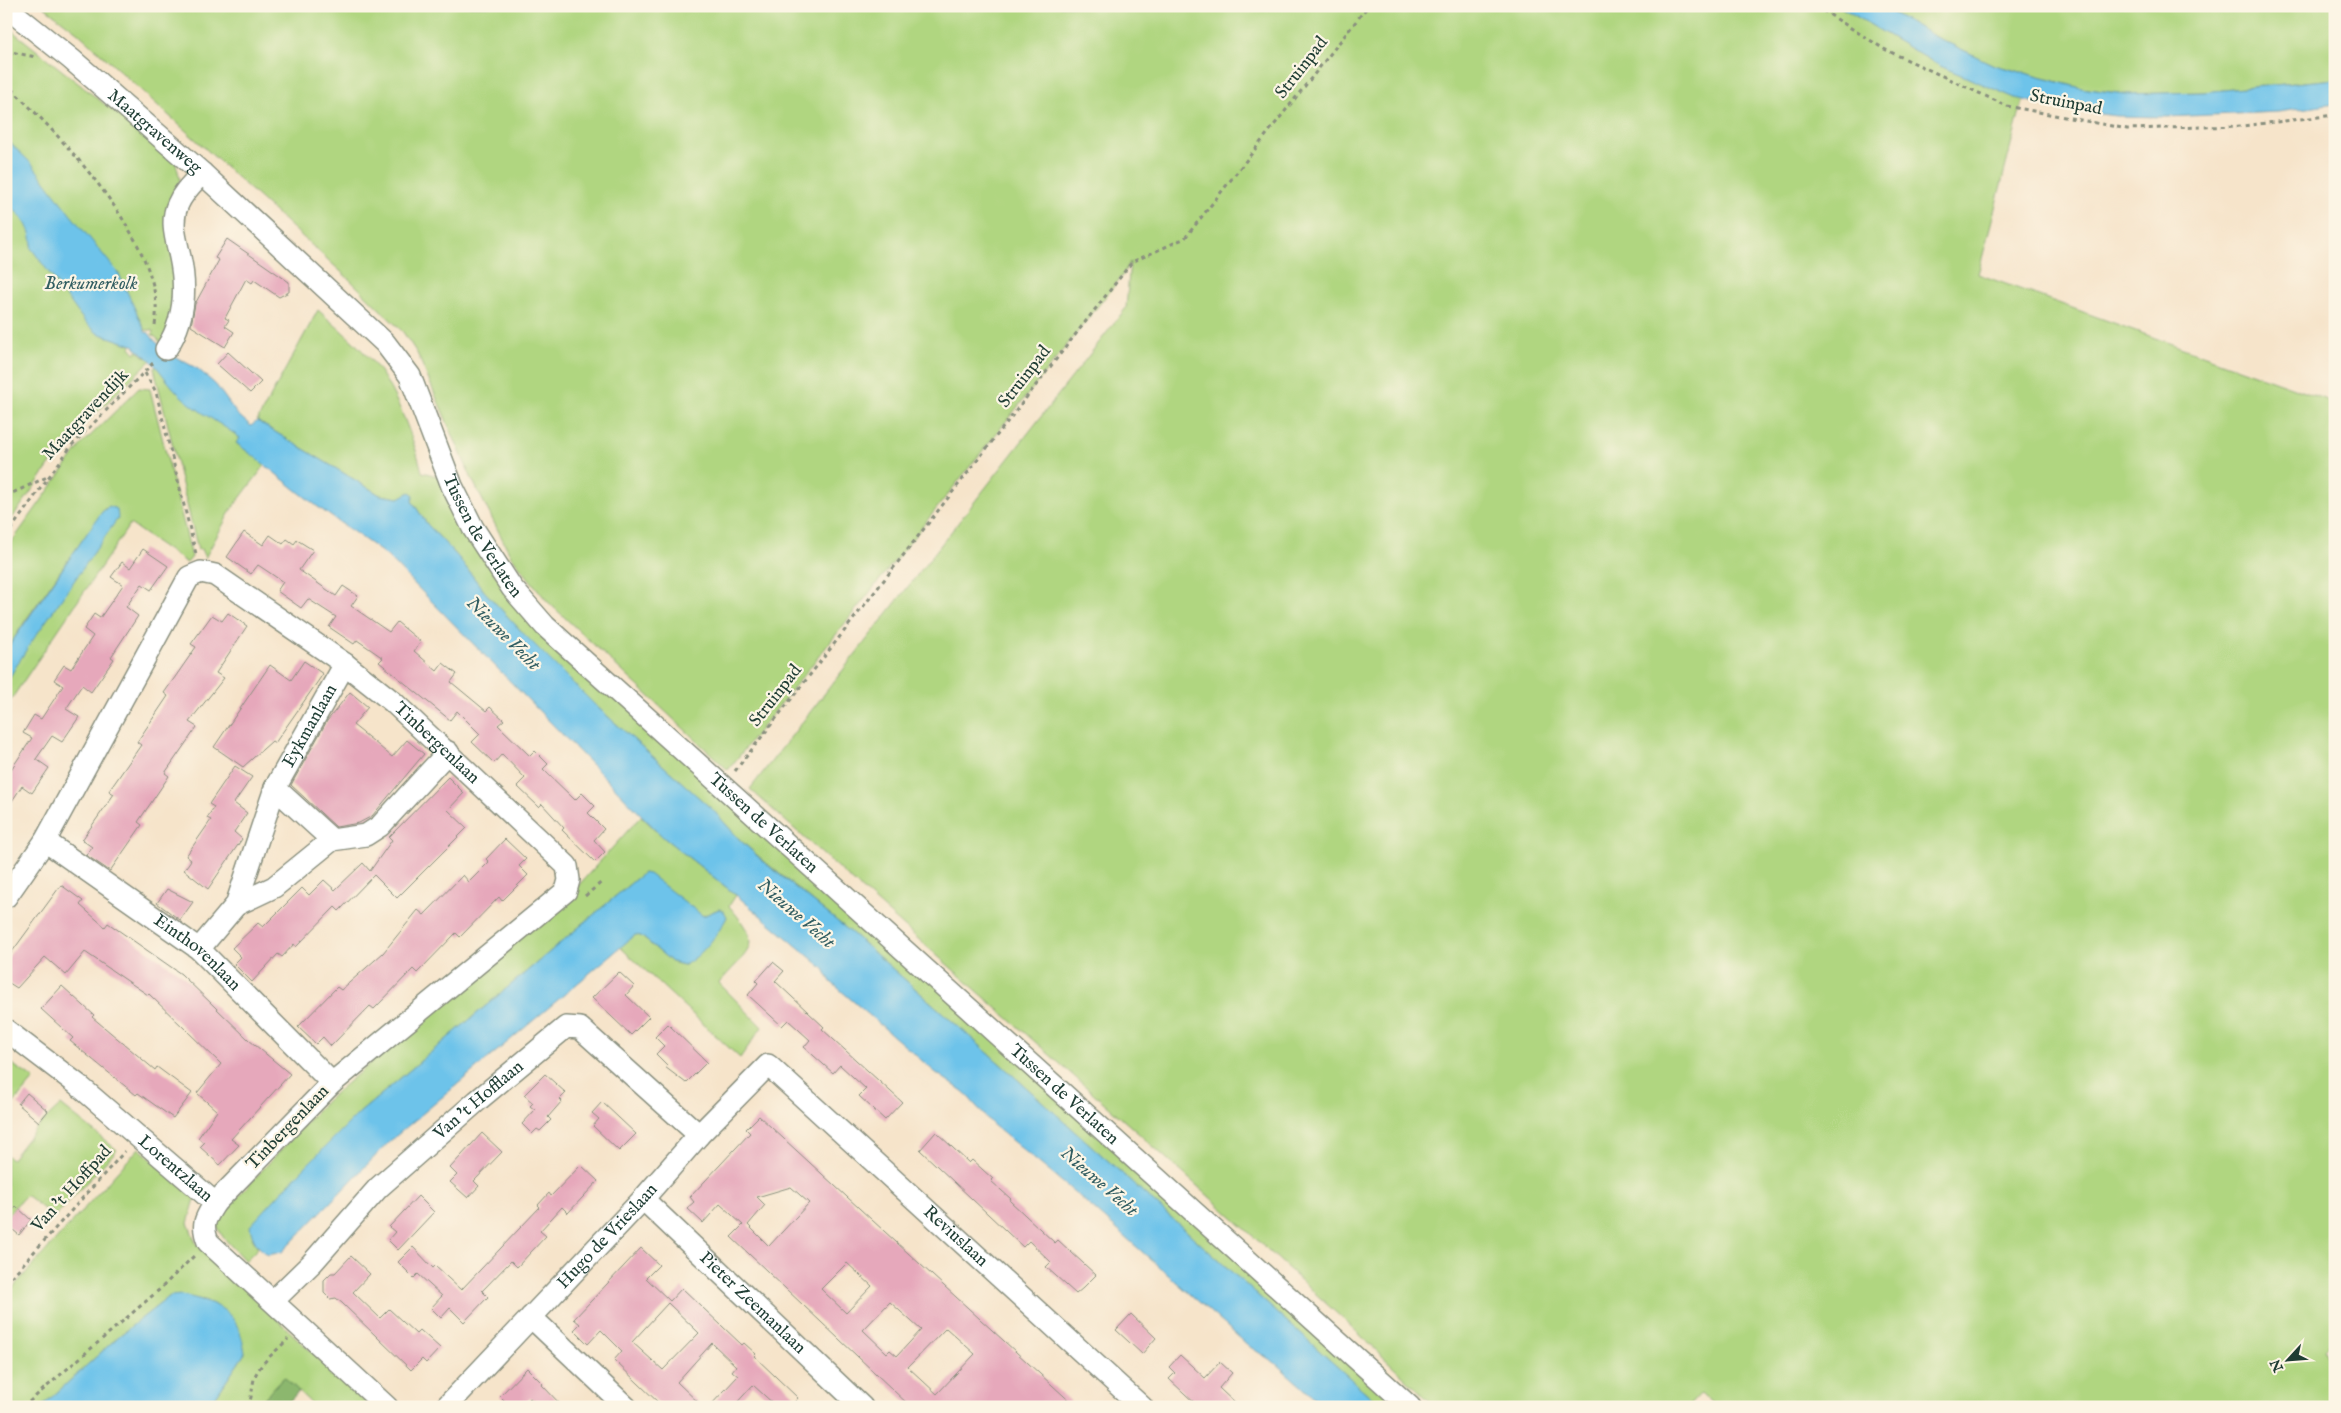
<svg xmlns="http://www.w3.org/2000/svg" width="2341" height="1413" viewBox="0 0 2341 1413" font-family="'IM FELL English',serif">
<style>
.green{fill:#b0d680;stroke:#688a5a}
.forest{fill:#8cb76e;stroke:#567a51}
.water{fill:#6dc3ea;stroke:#46808f}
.building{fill:#e6a8bb;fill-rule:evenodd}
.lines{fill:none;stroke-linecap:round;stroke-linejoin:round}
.minor-casing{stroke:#8a907f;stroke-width:24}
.path{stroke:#8a907f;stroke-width:3;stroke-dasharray:4 4;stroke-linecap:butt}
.minor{stroke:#fff;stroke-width:21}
.labels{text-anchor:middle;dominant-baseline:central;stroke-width:4.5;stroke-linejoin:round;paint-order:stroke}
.street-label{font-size:18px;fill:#1f3d34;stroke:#fcf5e5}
.water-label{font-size:19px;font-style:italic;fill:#325e62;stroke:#fcf5e5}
</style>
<rect width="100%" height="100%" fill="#fcf5e5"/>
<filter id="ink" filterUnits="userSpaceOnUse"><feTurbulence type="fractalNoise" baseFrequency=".02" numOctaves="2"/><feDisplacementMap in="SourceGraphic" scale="10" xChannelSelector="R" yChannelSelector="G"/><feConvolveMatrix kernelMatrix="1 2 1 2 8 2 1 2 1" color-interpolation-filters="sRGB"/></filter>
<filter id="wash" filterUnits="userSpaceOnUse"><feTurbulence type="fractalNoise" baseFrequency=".0096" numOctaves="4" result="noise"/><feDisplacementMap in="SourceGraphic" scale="20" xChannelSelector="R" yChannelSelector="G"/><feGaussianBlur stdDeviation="1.12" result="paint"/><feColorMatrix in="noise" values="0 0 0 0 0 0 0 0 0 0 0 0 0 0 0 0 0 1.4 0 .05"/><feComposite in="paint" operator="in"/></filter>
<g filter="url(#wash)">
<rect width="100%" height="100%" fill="#f6e4ca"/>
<path class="green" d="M43,6H1839L1940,66L2015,98L2023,99L1978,274L2335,403V1338L2324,1349L2326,1354L2335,1362V1407H1716L1701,1393L1688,1407H1436C1214,1193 978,995 750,789L1126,308L1130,262L1122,276L728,770L547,601L511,556L471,477L417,353L403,332L349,279L77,32Z
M1881,6H2335V79L2203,92L2125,94L2081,88L1994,65L1934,36Z
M6,26L175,160L180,179L169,213L178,291L163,344L152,334L154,332L152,330H145L132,304L104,335L131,345L130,347L135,353L137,351L151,360L65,443L6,527Z
M318,310C338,328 359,345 376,366C395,390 415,442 422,472L441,477L494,574L1400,1407H1382L977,1043L853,934L765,862L740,840L714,811L595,705L524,634L484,591L458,557L427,524L412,501L406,496L399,498L380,495L257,421Z
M157,366L167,380L240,438L236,443L266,464L231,510L205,558L201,549L198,550L154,368Z
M139,388L150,389L192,557L187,563L130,524L6,707V683L105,508L25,621L6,651V550L81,445Z
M641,816L663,837L736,895L729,906C764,947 751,947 719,983L762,1027L740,1058L620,947L635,935L641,936L672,962L684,965L709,943L727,917L719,909L703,916L643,873L358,1114L300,1172L252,1238L258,1248L245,1261L223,1237L215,1223L220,1216L326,1101L576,888Z
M6,1060L34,1079L6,1112Z
M61,1105L117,1150L54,1217L26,1195L6,1216V1155L12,1159L36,1128Z
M139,1148L195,1199L188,1223L196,1243L370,1407H315L284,1377L256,1407H209L245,1353L214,1305L205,1300L170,1296L119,1336L41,1407H6V1295Z"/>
<path class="forest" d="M284,1377L299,1391L284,1407H256Z"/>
<path class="water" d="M1839,6H1881L1934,36L1994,65L2081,88L2125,94L2203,92L2335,79V104L2278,112L2166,117L2116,116L2068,110L2015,98L1940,66Z
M6,139L32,164L70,214L119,274L146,333L148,332L155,341L170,354L198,369L216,385L237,414L251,426L257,421L380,495L399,498L410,492L414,495L412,501L427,524L458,557L484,591L524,634L595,705L714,811L740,840L764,862L853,934L977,1043L1382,1407H1325L1274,1362L1250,1347L1079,1196L992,1124L964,1092L935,1072L831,982L824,969L736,895L663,837L387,556C365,539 341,524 318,507C290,486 264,463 236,443L240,438C222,424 199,413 181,396C162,378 157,361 135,348V346L97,333L85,322L31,248C35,234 21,211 6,205Z
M109,506L117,509L118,518L28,647L6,683V651L9,646L101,513Z
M643,873L649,874L703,916L719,909L724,911L727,917C719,933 701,957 684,965L672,962L641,936L635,935L390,1141L282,1252L268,1255C257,1247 252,1240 250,1226L300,1172L358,1114Z
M181,1295C220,1303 239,1311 245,1353L209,1407H41L119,1336L170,1296Z"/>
<g id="blocks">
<path class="building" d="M227,239L289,282V292L279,297L254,280L252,283L246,279L225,318L229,320L225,326L234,332L225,347L191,326L195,304L219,260L215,258Z
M228,352L261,382L250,393L217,364Z
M244,532L263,545L270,535L283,544L287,539L294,544L297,540L313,550L299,570L336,596L343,586L358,596L351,606L389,632L397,622L421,642L414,651L437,671L443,663L457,674L451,682L486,711L490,707L504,720L498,725L530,756L535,751L548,764L543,769L575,800L582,793L595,806L588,813L604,829L594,840L605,852L595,862L562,830L564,828L542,804L539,807L517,786L525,778L502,754L494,763L472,742L480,734L457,711L450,720L379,662L383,658L357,640L354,644L329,627L336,617L308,599L301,608L277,591L283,582L270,573L258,565L251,574L227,557Z
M143,549L168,566L151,590L142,584L126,607L138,616L111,657L114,659L91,692L82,685L66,709L79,717L62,742L52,736L36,759L49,768L32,793L22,786L6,810V777L32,738L23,733L34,715L41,719L63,686L54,680L64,665L71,669L93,636L84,629L94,614L100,618L123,585L111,577L122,562L130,568Z
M228,613L247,626L216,673L224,678L189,722L197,727L165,773L169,776L138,822L142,825L110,871L86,855L92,847L82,840L114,794L109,791L141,745L137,742L168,696L164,693L196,647L191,644L212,615L222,621Z
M304,661L323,674L275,743L272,741L243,767L214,747L270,665L291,680Z
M350,692L368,707L353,725L373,741L392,757L407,740L424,754L372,816L359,823L336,827L291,785L327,721Z
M235,766L252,777L234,803L247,813L234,832L242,839L208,889L184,870L191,860L186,856L211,820L207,818L214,807L209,804Z
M448,777L464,793L448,810L467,828L397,898L374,875L339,911L335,907L296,947L294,944L282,957L278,954L252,982L234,964L241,957L232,948L258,923L263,927L302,888L309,895L324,880L335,890L363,863L370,871L392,840L389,837Z
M505,839L526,859L519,866L528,875L502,901L499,897L460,937L456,933L417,973L413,969L374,1009L370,1006L331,1046L323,1037L316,1044L298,1027L337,987L341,990L383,953L418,910L424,915L463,875L469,882L489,862L486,859Z
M61,885L83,901L80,905L105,927L108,923L181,974L249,1040L290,1074L231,1139L239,1145L220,1165L200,1147L204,1143L198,1138L217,1111L197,1093L221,1064L149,994L148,995L85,952L66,975L45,957L17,988L6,981V960Z
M167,889L193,902L180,920L157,903Z
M773,962L784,971L775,981L824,1027L822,1029L902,1102L885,1120L859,1096L866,1089L840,1065L833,1073L804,1047L810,1040L788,1020L782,1026L748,995L758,983L756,981Z
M619,972L634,986L626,995L649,1017L631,1035L592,998Z
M62,986L94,1015L92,1017L155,1070L157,1067L192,1093L173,1118L138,1093L136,1095L70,1041L73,1038L41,1009Z
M668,1024L707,1062L686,1083L665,1067L667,1065L656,1054L664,1046L655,1037Z
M545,1074L566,1093L560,1099L562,1101L548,1117L551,1120L540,1131L537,1129L532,1134L522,1124L535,1110L530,1106L533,1103L524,1095Z
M27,1093L48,1111L39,1122L18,1104Z
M602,1102L636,1134L619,1151L593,1126L599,1119L592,1113Z
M759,1116L872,1220L1076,1407H911L731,1237L743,1225L720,1204L703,1223L687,1208L694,1202L690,1197L750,1133L746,1129ZM791,1187L809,1203L769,1246L748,1225L765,1205L757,1197ZM847,1263L872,1286L846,1313L821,1289ZM890,1302L921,1330L897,1356L890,1350L887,1353L863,1330ZM946,1328L975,1354L937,1394L908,1367Z
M936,1132L969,1163L972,1160L993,1179L991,1181L1011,1199L1010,1201L1055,1243L1058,1240L1096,1275L1083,1288L1076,1294L1046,1267L1051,1262L1029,1241L1023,1247L920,1150Z
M482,1133L502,1152L474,1181L479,1186L468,1198L450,1182L457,1175L450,1168Z
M581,1165L598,1181L568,1213L562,1207L540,1231L546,1236L517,1267L511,1261L482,1291L488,1297L464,1322L450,1308L441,1318L431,1308L442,1296L418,1274L414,1278L398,1262L413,1247L433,1268L435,1266L461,1290L540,1207L538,1205L549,1193L551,1196Z
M418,1196L434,1212L398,1250L388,1240L395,1232L389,1227Z
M16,1206L31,1220L19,1235L6,1224V1218Z
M641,1248L659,1265L646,1278L670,1301L682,1288L742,1345L744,1343L756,1354L754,1356L798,1398L790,1407H777L753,1385L733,1407H709L738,1376L732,1371L736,1366L712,1343L677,1382L703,1407H663L614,1360L622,1351L601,1330L588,1344L574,1330L580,1324L574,1319ZM668,1303L699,1333L663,1370L632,1342Z
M351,1256L370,1274L353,1292L380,1318L389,1309L416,1334L420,1330L440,1348L426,1363L422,1359L411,1370L342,1303L336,1298L330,1299L324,1293V1280L331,1273H335Z
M1131,1314L1156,1338L1142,1354L1116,1330Z
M1180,1355L1205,1378L1220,1362L1232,1373L1219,1388L1239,1407H1199L1169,1379L1175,1373L1169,1367Z
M527,1368L543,1384L542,1385L563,1407H540L530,1398L522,1407H511L500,1396Z"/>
</g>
</g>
<g filter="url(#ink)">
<use href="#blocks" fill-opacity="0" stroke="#8a907f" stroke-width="1"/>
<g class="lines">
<defs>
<g id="minor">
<path id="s1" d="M6,7L71,59L202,173L385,343L410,376L452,486L473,528L512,588L545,626L1410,1407"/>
<path d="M166,349C185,321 187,290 180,257C176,239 170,221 178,204C183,192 193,183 202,173"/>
<path d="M275,788L332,840"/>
<path id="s2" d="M45,841L199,949L332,1083"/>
<path id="s3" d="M6,897L45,841L189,577L201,572L215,575L345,664L393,702L567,866L569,880L566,891L332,1083L215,1203"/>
<path d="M236,905L274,887L332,840L366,835L380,826L448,752"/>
<path id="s4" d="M199,949L236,905L275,788L345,664"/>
<path id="s5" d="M6,1030L77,1084L215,1203C205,1219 201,1224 208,1242L387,1407"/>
<path id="s6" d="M643,1199L862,1407"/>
<path id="s7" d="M273,1301L312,1263L378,1188L477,1101L566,1027L580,1028L699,1135"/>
<path d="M531,1317L626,1407"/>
<path id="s8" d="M446,1407L643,1199L699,1135L768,1065L1142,1407"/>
</g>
</defs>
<use href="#minor" class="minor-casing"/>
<path class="path" d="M1816,6L1884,49L2007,106L2127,129L2242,126L2335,115
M6,51L36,57
M6,84C59,134 169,247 155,325
M145,373L156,392L196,554
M6,496L47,477
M6,536L72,445L153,363
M735,771L1132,262L1185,238L1368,6
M585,896L603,881
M6,1283L125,1151
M6,1405V1407
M23,1407L159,1290L195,1255
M248,1407C252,1397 252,1389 254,1379C259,1363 277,1351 288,1339"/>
<use href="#minor" class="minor"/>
</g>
</g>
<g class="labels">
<g class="street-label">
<text transform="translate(1302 68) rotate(-52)">Struinpad</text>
<text transform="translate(2066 103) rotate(11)">Struinpad</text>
<text stroke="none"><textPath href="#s1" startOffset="194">Maatgravenweg</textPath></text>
<text transform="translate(1025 377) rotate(-52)">Struinpad</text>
<text transform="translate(86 415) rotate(-47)">Maatgravendijk</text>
<text stroke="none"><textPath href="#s1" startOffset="724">Tussen de Verlaten</textPath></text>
<text transform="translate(776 696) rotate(-52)">Struinpad</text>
<text stroke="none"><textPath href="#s4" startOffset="252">Eykmanlaan</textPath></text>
<text stroke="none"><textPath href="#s3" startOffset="675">Tinbergenlaan</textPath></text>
<text stroke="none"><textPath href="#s1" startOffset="1129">Tussen de Verlaten</textPath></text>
<text stroke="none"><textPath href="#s2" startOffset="189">Einthovenlaan</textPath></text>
<text stroke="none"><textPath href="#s1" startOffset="1534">Tussen de Verlaten</textPath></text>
<text stroke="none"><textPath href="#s7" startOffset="288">Van 't Hofflaan</textPath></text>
<text transform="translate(288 1128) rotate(-46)">Tinbergenlaan</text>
<text stroke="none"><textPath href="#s5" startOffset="219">Lorentzlaan</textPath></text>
<text transform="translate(72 1189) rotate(-48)">Van 't Hoffpad</text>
<text stroke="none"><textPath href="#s8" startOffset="235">Hugo de Vrieslaan</textPath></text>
<text stroke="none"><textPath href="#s8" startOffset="724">Reviuslaan</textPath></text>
<text stroke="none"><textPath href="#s6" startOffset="151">Pieter Zeemanlaan</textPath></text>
</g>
<g class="water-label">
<text x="91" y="284">Berkumerkolk</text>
<text transform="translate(503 634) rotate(45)">Nieuwe Vecht</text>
<text transform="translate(796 914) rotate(41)">Nieuwe Vecht</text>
<text transform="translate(1099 1182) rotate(41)">Nieuwe Vecht</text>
</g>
</g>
<rect width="2341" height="1413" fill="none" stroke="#fcf5e5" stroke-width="25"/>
<g transform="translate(2288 1360) rotate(244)" stroke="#fcf5e5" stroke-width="4" paint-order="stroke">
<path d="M0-4L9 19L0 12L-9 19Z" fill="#1f3d34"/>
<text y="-8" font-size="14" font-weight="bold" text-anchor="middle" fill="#1f3d34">N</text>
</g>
</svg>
